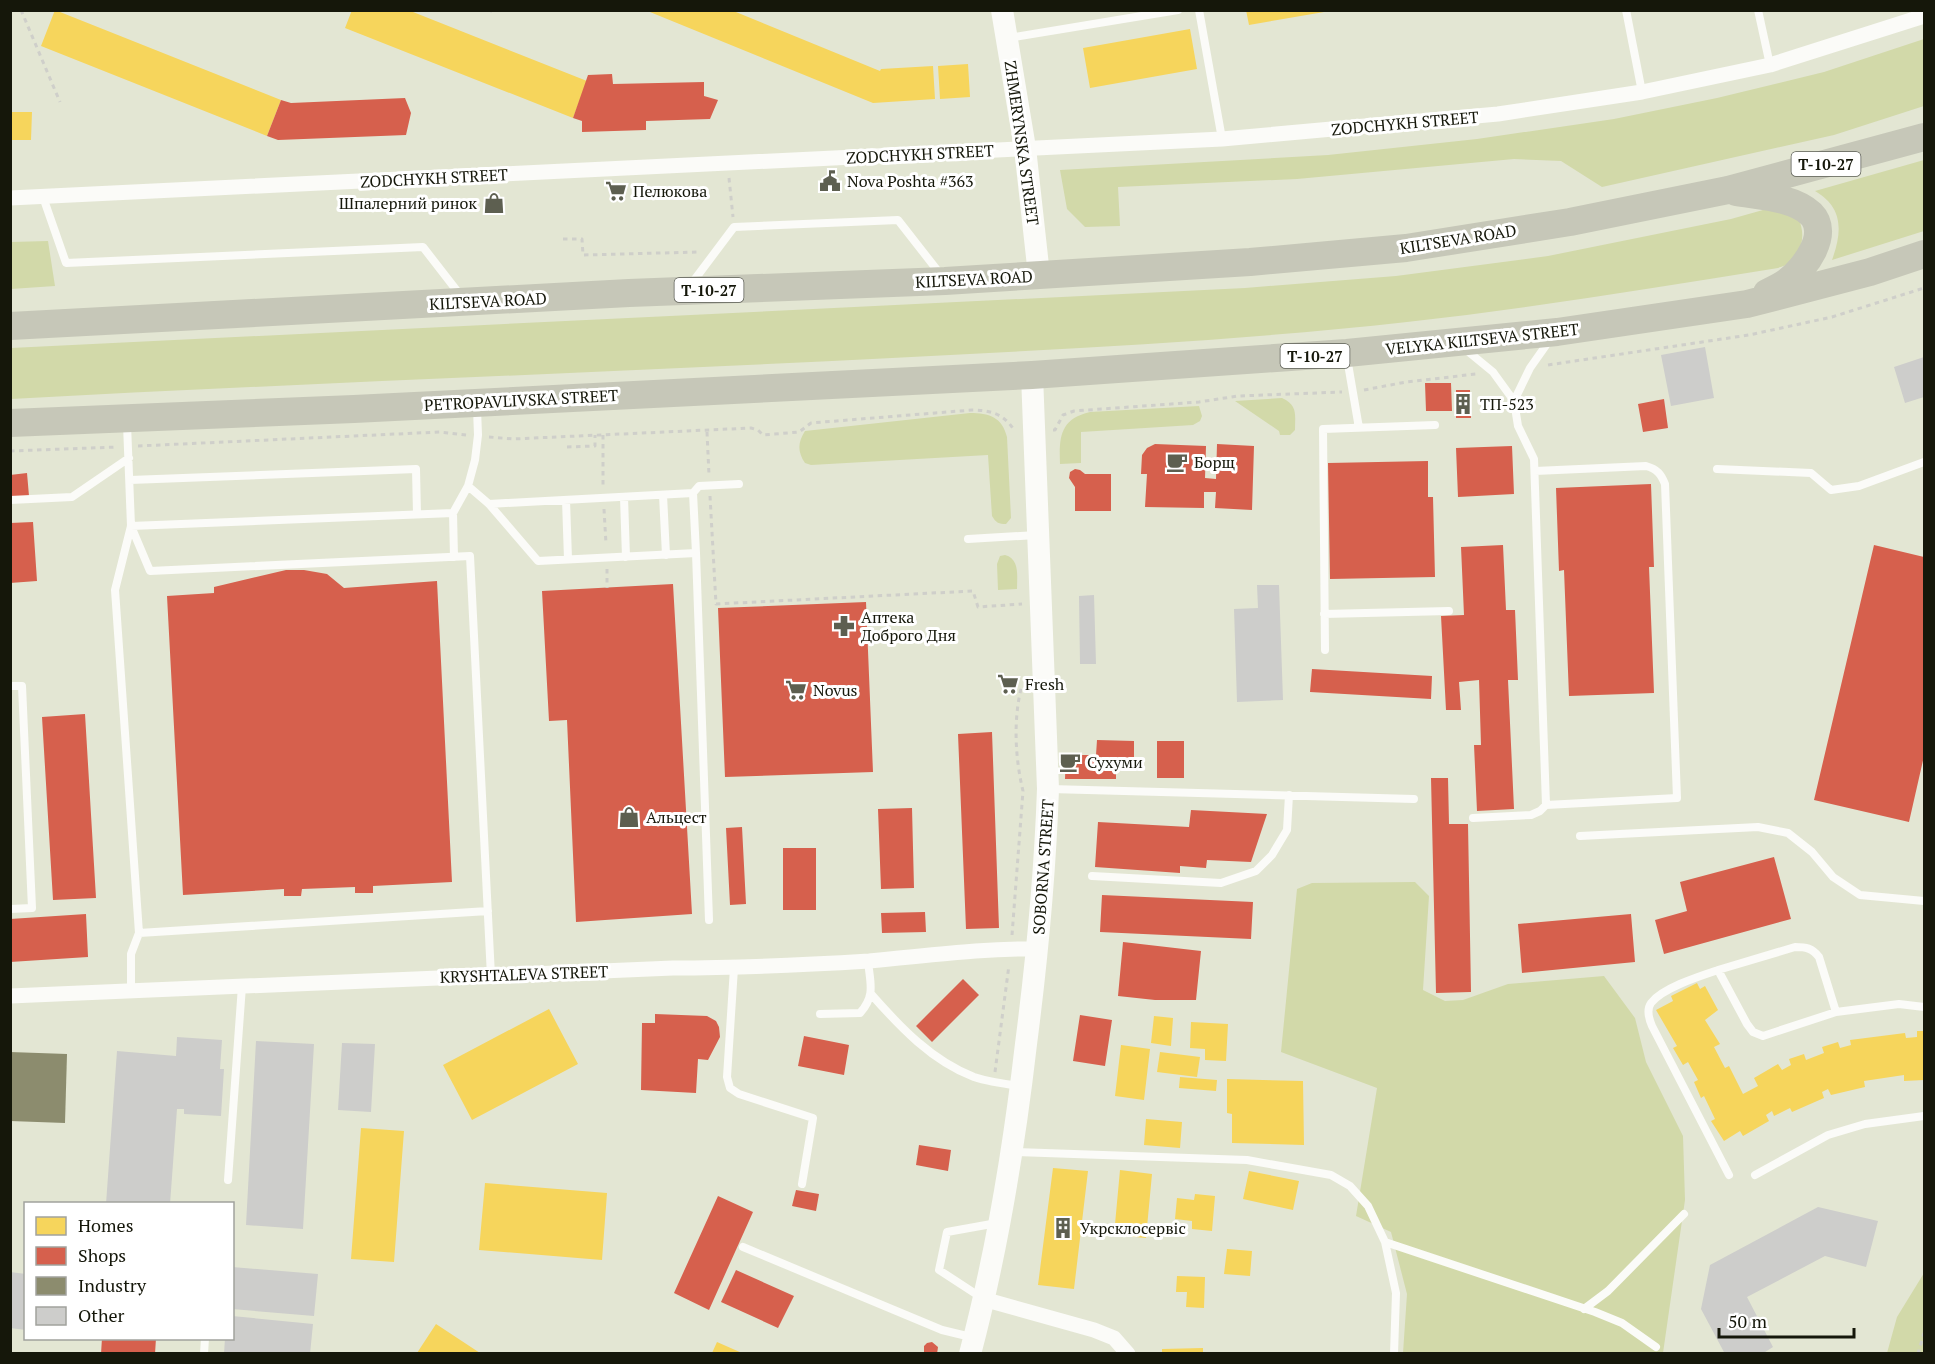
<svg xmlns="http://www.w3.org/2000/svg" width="1935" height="1364" viewBox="0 0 1935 1364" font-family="'PT Serif',serif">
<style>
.green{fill:#d2d9a9}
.homes{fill:#f6d55c}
.shops{fill:#d6604d}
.industry{fill:#8c8c6e}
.building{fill:#cdcdcb}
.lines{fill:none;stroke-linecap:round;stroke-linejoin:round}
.path{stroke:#cfcfca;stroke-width:3;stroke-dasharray:4.5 4.5;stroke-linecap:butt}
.lane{stroke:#fbfbf8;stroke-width:8}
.street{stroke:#fbfbf8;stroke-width:15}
.secondary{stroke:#fbfbf8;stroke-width:22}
.highway{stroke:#c6c7b8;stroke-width:28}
.labels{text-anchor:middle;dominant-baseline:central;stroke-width:6;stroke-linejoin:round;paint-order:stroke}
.shield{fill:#fff;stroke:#5b5d54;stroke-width:1.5}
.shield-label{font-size:15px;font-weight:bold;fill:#15170a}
.street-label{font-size:16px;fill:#15170a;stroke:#fff}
.poi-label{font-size:16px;fill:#15170a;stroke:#fff;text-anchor:start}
</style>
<rect width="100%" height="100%" fill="#e3e6d3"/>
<path class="green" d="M1924,39V106L1834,135L1602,187L1561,161L1514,159L1297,179L1118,187L1120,226L1085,227L1067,209L1060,170L1328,155L1477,139L1614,119L1717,98L1824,72Z
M1924,160V231L1832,260C1842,232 1844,208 1815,191Z
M1770,208L1799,220C1805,233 1803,251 1791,262C1789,265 1782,266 1778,268C1654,288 1532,308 1407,322C1236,341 1064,349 892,358C598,373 304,383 11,399V348L1245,288L1396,276L1548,256L1731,219Z
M48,241L55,286L11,289V242Z
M1282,398C1298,405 1295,415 1295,430L1290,435H1280L1279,431L1235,401Z
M1199,406L1202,416L1200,421L1193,425L1081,432V463L1060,464C1059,437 1060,419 1090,412Z
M970,413C989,413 1002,417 1007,437L1011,518L1006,524C999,524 996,523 992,516L988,455L811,465L805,463C797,451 798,442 805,431Z
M1005,555C1020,559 1017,576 1017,589L998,590L997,564L1000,556Z
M1415,882L1429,896L1423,990L1445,1001L1463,1000L1508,984L1604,976L1635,1018L1646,1062L1683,1136L1685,1200L1663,1353H1403L1407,1294L1391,1232L1356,1216L1377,1088L1281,1052L1297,889L1312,883Z
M1924,1273V1353H1887L1897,1317Z"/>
<path class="homes" d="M55,10L281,100L267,136L41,46Z
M352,10H408L587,81L573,118L345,28Z
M645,10H731L880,71L881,69L933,66L935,99L873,103Z
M1246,10H1324V12L1249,25Z
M1190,29L1197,69L1090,88L1083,48Z
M968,64L970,97L940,99L938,66Z
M10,112H32L31,140H10Z
M1697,983L1700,989L1705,986L1718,1010L1705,1020L1720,1044L1714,1047L1725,1068L1729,1066L1743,1094L1758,1086L1754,1078L1778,1064L1782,1070L1791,1065L1789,1059L1804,1054L1806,1060L1824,1053L1822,1047L1838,1042L1840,1048L1851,1045L1850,1040L1905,1033L1906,1038L1917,1037V1031H1924V1080L1904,1081V1075L1864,1081L1865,1087L1831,1095L1828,1089L1822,1092L1824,1098L1792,1112L1790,1108L1774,1116L1772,1111L1766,1115L1769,1121L1743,1136L1740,1131L1724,1141L1711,1121L1715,1119L1704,1096L1701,1098L1694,1082L1698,1080L1688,1062L1683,1065L1673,1048L1677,1046L1656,1010L1673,1001L1671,996Z
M549,1009L578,1064L472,1120L443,1065Z
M1154,1016L1173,1018L1171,1046L1151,1043Z
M1191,1022L1228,1024L1226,1061L1205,1060V1049L1190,1048Z
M1121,1045L1150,1049L1144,1100L1115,1096Z
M1160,1052L1200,1057L1197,1077L1157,1072Z
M1180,1077L1217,1080L1216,1091L1179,1088Z
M1227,1079L1303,1081L1304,1145L1232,1143V1114L1227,1113Z
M1146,1119L1182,1122L1180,1148L1144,1145Z
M361,1128L404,1131L394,1262L351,1259Z
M1053,1168L1088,1171L1074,1289L1038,1285Z
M1120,1170L1152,1174L1146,1238L1114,1235Z
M1249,1171L1299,1181L1293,1210L1243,1199Z
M485,1183L607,1193L602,1260L479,1250Z
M1195,1194L1215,1196L1212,1231L1192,1229V1221L1175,1219L1177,1198L1194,1200Z
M1227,1249L1252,1251L1250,1276L1224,1274Z
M1177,1276L1205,1277L1204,1308L1186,1307L1187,1292H1176Z
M436,1324L480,1353H417Z
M717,1342L742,1353H712Z
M1203,1348V1353H1162V1349Z"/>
<path class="shops" d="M612,74L613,84L704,82V96L718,100L710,119L646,121V130L582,132V121L573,118L588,75Z
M405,98L411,113L406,135L278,140L267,136L281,100L291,103Z
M1425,383H1451L1452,411H1426Z
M1456,390H1470L1471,418H1456Z
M1664,399L1668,428L1643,432L1638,404Z
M1155,444L1206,446L1205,478L1216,479L1217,444L1254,446L1252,510L1215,508L1216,492H1204V508L1145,507L1147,474H1141L1142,455L1147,448Z
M1512,446L1514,494L1458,497L1456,448Z
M1428,461V497H1433L1435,577L1330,579L1328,463Z
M1075,469L1080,470L1085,474H1111V511H1075V487L1069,478L1070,472Z
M27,473L29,496L10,497V475Z
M1651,484L1654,567H1649L1654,693L1569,696L1564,570L1559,571L1556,488Z
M33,522L37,581L10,583V523Z
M1503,545L1506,610H1515L1518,680H1508L1514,809L1477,811L1474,745H1481L1479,680L1459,682L1461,710H1446L1441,616L1464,615L1461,547Z
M1874,545L1924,557V756L1909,822L1814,800Z
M286,570H304L327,574L344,588L437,581L452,882L373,886V893H355V887L302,889L301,896H284V889L183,895L167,596L214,593V587Z
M673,584L692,914L576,922L567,720L549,721L542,591Z
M866,602L873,772L725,777L718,608Z
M1312,669L1432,676L1431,699L1310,692Z
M85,714L96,898L53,900L42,717Z
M992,732L999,928L966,929L958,734Z
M1097,740L1134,741V758H1116V779H1065L1066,755H1096Z
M1157,741H1184V778H1157Z
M1431,778H1448L1449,824H1468L1471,992L1436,993Z
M912,808L914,888L881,889L878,809Z
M1191,810L1267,814L1251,862L1207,860L1206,868L1180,866V873L1095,867L1098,822L1189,827Z
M742,827L746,904L730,905L726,828Z
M783,848H816V910H783Z
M1774,857L1791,919L1664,954L1655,920L1687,911L1680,882Z
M1102,895L1253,902L1251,939L1100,932Z
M925,912L926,932L882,933L881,913Z
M86,914L88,957L10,962V919Z
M1631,914L1635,962L1522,973L1518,924Z
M1123,942L1201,951L1196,1000H1155L1118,996Z
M963,979L979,995L932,1042L916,1026Z
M655,1014L707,1016L716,1021L719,1027L720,1037L708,1060L698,1059L696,1093L641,1090L642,1023H655Z
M1080,1015L1112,1020L1105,1066L1073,1061Z
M804,1036L849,1045L844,1075L798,1066Z
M919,1145L951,1150L948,1171L916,1165Z
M796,1190L819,1194L816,1211L792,1206Z
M718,1196L753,1212L709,1310L674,1293Z
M736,1270L794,1296L778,1328L721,1302Z
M102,1338H156L155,1354H101Z
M932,1342L938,1347L937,1354H924V1346L927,1343Z"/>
<path class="industry" d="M10,1052L67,1054L65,1123L10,1121Z"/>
<path class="building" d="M1705,347L1714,398L1671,406L1661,355Z
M1924,357V397L1905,403L1894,367Z
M1257,585H1279L1283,700L1237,702L1234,609L1258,608Z
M1094,595L1096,664H1080L1079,596Z
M177,1037L222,1040L220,1069H224L221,1116L184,1114V1109H177L170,1204H106L117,1051L176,1056Z
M256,1041L314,1044L303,1229L246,1225Z
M342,1043L375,1044L371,1112L338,1110Z
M1818,1207L1878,1221L1866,1267L1825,1256L1747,1297L1773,1347L1762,1354H1725L1701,1309L1710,1265Z
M232,1267L318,1274L314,1316L232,1309Z
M10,1272L26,1274V1330L10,1328Z
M232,1316L313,1324L310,1354H224L225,1338H232Z"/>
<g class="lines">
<path class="path" d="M21,10L60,102
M490,12L491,10
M729,178L733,217
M563,239H582L583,255L699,252
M1548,365L1749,335L1832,317L1924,288
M1364,390L1406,382L1476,374
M1053,430H1055L1063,415L1074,411L1199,402L1238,396L1342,392
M707,432L709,475
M603,435V487
M489,437L513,439L751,428L758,430L763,435L799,432L811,423L972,410C990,410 1004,414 1014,430
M138,446L440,432L467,435
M567,447L595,446V435
M10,451L117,447
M710,496L716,604L973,591L978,607L1022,604
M604,509L606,544
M607,569V588
M1012,935L1023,791C1015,758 1013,718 1022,685
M995,1072L1009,965
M1918,1354L1924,1333"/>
<path class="lane" d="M1199,10L1222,139
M1626,10L1642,92
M1758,10L1770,65
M1008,38L1178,10
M43,197L66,263L423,247L461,296
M692,283L734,227L898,220L941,275
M1465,349L1493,372L1514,401L1530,368L1549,341
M1347,358L1359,428
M1514,401L1518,426L1534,459L1546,805
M127,424L131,526L115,590L139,933L131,954V990
M1717,469L1811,473L1831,490L1859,486L1924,462
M130,480L416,469L417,514
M468,486L489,504L538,561L696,553L693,493L699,486L739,484
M663,495L666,555
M624,497L626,557
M10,500L72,497L129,458
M566,500L568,559
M489,504L693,493
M131,526L150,571L470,556L491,976
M131,526L453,513
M968,539L1037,535
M696,553L709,920
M454,557L453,513L468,486L475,460L478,435L477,409
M1324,614L1449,611
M1325,650L1323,429L1435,425
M10,686H22L32,908L10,909
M1050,789L1414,799
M1473,818L1531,815L1540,811L1546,805L1677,798L1665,484C1661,474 1657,469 1646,466L1535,471
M1580,836L1758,827L1788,833L1812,852L1833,877L1860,895L1924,901
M1092,876L1221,883L1256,871L1272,855L1287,830L1289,795
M139,933L488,911
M734,968L727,1077L730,1088L739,1094L813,1118L802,1184
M1718,970C1700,976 1662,988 1651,1003C1646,1010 1649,1019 1652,1026L1729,1175
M871,994C900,1027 932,1061 974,1077C989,1082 1005,1084 1020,1086
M1836,1012L1819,957C1812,948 1806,947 1795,947L1718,970L1747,1024L1753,1032L1763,1036L1836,1012L1899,1004L1924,1007
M820,1014L860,1013C876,995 870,983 868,961
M1013,1152L1247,1160L1331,1175L1350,1186L1368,1206L1385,1242L1396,1293L1394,1354
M1755,1175L1828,1135L1865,1124L1924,1116
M228,1180L242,986
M1385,1242L1595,1312L1622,1323L1656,1347
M743,1247L942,1330L971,1337
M982,1298L939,1270L947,1232L997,1223
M1584,1309L1608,1291L1684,1214
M204,1354L205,1338"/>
<path class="street" d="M10,198L1222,139L1498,114L1642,92L1770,65L1924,16
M10,996L673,968C739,968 804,965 869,961C926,956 982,948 1038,949
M983,1299L1094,1330L1114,1338L1128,1354"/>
<path class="secondary" d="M1002,10L1025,148L1039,275
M970,1354C997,1252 1014,1148 1026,1044C1037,959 1045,874 1048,789L1032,375"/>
<path class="highway" d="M1736,192C1759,196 1793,197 1811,214C1831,234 1804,269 1788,281C1782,286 1774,289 1767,293
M10,326L629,293L945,281L1250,262L1406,248L1570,222L1728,190L1924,137
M10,423L354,409L1032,375L1347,353L1557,332L1747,304L1870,272L1924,254"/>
</g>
<defs>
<symbol id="civic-bare" viewBox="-9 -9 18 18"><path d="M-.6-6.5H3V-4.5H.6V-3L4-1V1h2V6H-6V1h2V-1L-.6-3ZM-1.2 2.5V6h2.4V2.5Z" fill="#5d5f50" stroke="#fff" stroke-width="2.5" paint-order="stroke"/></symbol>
<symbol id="supermarket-bare" viewBox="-9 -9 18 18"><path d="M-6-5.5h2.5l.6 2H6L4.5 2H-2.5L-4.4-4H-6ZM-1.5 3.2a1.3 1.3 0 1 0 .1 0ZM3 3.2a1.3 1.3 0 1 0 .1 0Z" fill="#5d5f50" stroke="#fff" stroke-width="2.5" paint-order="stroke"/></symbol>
<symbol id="shop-bare" viewBox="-9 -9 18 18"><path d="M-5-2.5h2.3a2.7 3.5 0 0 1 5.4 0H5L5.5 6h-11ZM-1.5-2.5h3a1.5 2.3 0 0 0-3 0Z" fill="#5d5f50" stroke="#fff" stroke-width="2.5" paint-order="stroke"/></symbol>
<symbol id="building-bare" viewBox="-9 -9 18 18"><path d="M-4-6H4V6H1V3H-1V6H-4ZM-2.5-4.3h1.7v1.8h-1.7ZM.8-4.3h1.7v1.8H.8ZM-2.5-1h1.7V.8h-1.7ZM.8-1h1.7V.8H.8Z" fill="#5d5f50" stroke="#fff" stroke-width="2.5" paint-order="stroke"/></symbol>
<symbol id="cafe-bare" viewBox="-9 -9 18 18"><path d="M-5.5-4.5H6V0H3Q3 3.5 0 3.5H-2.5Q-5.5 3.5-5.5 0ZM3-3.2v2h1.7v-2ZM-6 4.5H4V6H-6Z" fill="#5d5f50" stroke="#fff" stroke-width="2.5" paint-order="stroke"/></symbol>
<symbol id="pharmacy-bare" viewBox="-9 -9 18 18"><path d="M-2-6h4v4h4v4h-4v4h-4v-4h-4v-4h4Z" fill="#5d5f50" stroke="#fff" stroke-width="2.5" paint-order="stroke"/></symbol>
</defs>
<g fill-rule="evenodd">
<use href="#civic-bare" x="815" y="166" width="30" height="30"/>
<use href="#supermarket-bare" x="601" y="176" width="30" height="30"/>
<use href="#shop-bare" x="479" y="188" width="30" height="30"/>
<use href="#building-bare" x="1448" y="389" width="30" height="30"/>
<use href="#cafe-bare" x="1162" y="447" width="30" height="30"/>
<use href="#pharmacy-bare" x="829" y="611" width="30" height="30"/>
<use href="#supermarket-bare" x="993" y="669" width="30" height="30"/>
<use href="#supermarket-bare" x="781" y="675" width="30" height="30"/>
<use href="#cafe-bare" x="1055" y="747" width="30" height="30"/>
<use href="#shop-bare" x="614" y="802" width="30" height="30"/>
<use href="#building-bare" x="1048" y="1213" width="30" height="30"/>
</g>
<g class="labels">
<g class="shield">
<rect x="1791.5" y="152" width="69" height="24" rx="4.5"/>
<rect x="674.5" y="278" width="69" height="24" rx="4.5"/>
<rect x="1280.5" y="344" width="69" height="24" rx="4.5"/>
</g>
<g class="shield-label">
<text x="1826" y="164">Т-10-27</text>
<text x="709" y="290">Т-10-27</text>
<text x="1315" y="356">Т-10-27</text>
</g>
<g class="street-label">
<text transform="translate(1405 123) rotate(-5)">ZODCHYKH STREET</text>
<text transform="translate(1022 143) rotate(82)">ZHMERYNSKA STREET</text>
<text transform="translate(920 154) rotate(-3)">ZODCHYKH STREET</text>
<text transform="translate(434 178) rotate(-3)">ZODCHYKH STREET</text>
<text transform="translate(1458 239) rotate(-9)">KILTSEVA ROAD</text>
<text transform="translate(974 279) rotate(-3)">KILTSEVA ROAD</text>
<text transform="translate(488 301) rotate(-3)">KILTSEVA ROAD</text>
<text transform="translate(1482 339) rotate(-6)">VELYKA KILTSEVA STREET</text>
<text transform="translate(521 400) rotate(-3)">PETROPAVLIVSKA STREET</text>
<text transform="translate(1043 867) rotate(-86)">SOBORNA STREET</text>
<text transform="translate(524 974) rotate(-2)">KRYSHTALEVA STREET</text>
</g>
<g class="poi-label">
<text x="847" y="181">Nova Poshta #363</text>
<text x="633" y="191">Пелюкова</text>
<text x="477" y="203" text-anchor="end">Шпалерний ринок</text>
<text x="1480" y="404">ТП-523</text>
<text x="1194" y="462">Борщ</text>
<text x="861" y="617">Аптека<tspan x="861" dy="18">Доброго Дня</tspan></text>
<text x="1025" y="684">Fresh</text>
<text x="813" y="690">Novus</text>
<text x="1087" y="762">Сухуми</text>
<text x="646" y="817">Альцест</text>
<text x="1080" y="1228">Укрсклосервіс</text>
</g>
</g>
<rect width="1935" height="1364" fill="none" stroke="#15170a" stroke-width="24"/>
<rect x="24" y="1202" width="210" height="138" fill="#ffffff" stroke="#a1a29d" stroke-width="1.5"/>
<rect x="36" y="1217" width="30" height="18" fill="#f6d55c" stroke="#a1a29d" stroke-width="1.5"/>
<text x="78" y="1232" font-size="18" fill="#15170a">Homes</text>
<rect x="36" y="1247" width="30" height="18" fill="#d6604d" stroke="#a1a29d" stroke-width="1.5"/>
<text x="78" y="1262" font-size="18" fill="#15170a">Shops</text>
<rect x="36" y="1277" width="30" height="18" fill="#8c8c6e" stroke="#a1a29d" stroke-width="1.5"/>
<text x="78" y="1292" font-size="18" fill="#15170a">Industry</text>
<rect x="36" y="1307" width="30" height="18" fill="#cdcdcb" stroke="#a1a29d" stroke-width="1.5"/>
<text x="78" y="1322" font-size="18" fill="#15170a">Other</text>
<path d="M1719 1328v9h135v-9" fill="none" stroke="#15170a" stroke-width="3"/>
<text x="1728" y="1328" font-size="18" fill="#15170a" stroke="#ffffff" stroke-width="4.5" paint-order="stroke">50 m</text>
</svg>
